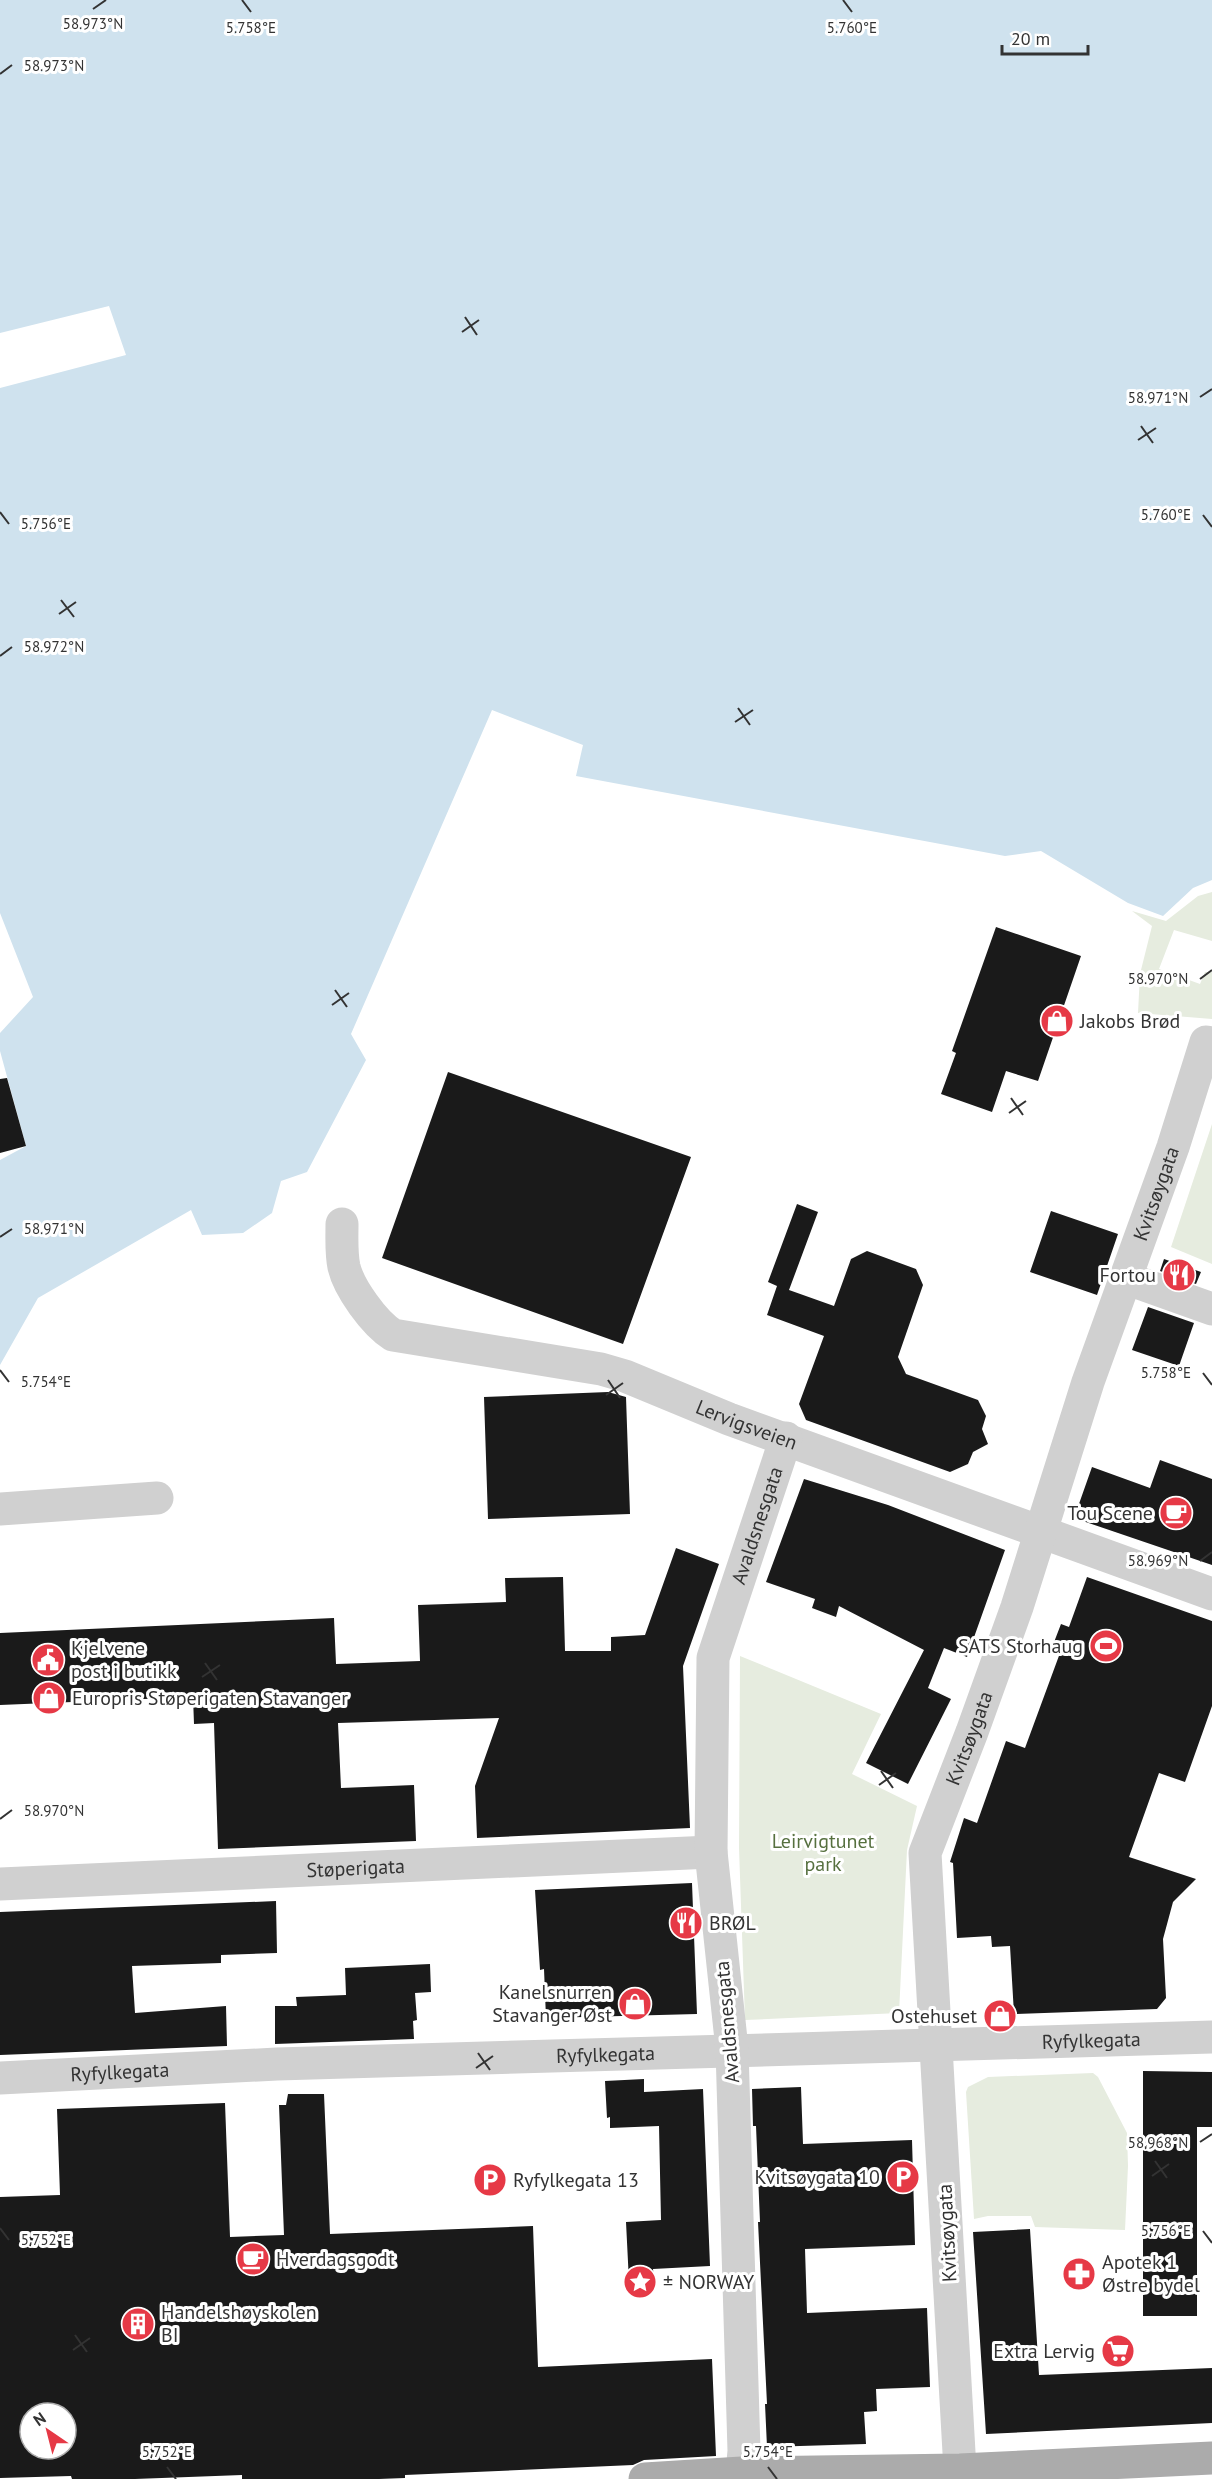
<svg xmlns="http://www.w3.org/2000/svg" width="1212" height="2479" viewBox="0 0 1212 2479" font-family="'PT Sans',sans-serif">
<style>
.green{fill:#e6ecdf}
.water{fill:#cfe2ee}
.building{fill:#1a1a1a;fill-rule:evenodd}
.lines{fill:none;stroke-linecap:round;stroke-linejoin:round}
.minor{stroke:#d0d0d0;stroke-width:33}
.major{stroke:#ababab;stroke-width:33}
.ticks{fill:none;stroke:#333;stroke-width:2}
.labels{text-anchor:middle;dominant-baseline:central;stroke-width:6;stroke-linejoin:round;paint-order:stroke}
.poi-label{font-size:20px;fill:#333;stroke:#fff;text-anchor:start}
.street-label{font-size:20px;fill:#333;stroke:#fff}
.park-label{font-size:20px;fill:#56703f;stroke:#fff}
.ticks-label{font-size:15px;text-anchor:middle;fill:#333;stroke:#fff;stroke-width:6;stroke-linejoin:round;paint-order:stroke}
</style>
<rect width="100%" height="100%" fill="#fff"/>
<path class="green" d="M1212,892V941L1174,930L1159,969L1200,984L1205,972H1212V1019L1138,1013L1140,974L1152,926L1132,911L1166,921L1198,896Z
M1212,1124V1264L1171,1247Z
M740,1656L881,1714L852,1774L917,1806L907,1850L899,2013L745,2020L739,1848Z
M1093,2073L1098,2077L1127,2133L1128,2166L1125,2230L1035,2227L1031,2216H988L974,2219L966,2092L968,2087L988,2077Z"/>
<path class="water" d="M0,0H1212V880L1193,888L1163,916L1128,903L1041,851L1005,856L576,776L583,745L492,710L351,1034L366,1060L307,1172L281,1181L272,1213L243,1233L202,1235L191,1210L38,1298L0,1365V1160L26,1146L0,1051V1033L33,997L0,913V388L126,355L109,306L0,333Z"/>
<path class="building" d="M996,927L1081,956L1038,1081L1006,1071L992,1112L941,1094L956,1053L952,1051Z
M448,1072L691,1157L623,1344L382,1258Z
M7,1078L26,1146L0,1153V1079Z
M797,1204L818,1212L789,1290L834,1306L851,1259L867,1251L916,1269L923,1285L898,1357L906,1374L978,1400L986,1416L982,1429L988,1444L973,1452L968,1464L950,1472L806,1420L799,1404L824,1336L767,1315L777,1286L768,1282Z
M1051,1211L1118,1234L1097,1295L1030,1272Z
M1164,1259L1201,1272L1196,1284L1160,1271Z
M1148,1307L1194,1323L1179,1366L1132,1350Z
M608,1392L626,1397L630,1514L488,1519L484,1397Z
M1160,1460L1212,1479V1565L1074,1518L1092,1467L1150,1488Z
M804,1479L888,1505L1005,1550L967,1657L944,1648L928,1688L951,1699L908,1784L866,1763L924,1650L839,1606L836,1617L812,1608L815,1599L766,1582Z
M676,1548L719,1564L683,1666L690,1828L477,1838L475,1786L499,1718L338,1723L341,1788L414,1785L416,1841L218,1849L214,1723L194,1724L193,1697L0,1705V1633L334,1618L336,1664L420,1661L418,1605L506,1602L505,1578L563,1577L565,1651H611V1637L645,1635Z
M1087,1577L1212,1621V1706L1185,1782L1159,1773L1129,1857L1196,1879L1173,1902L1163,1939L1166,1998L1157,2009L1014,2014L1010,1946L992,1947L991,1936L957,1938L953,1863L950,1862L964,1818L977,1823L1006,1741L1025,1748L1060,1653L1051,1650L1061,1624L1069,1627Z
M692,1883L697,2014L546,2018L544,1969L540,1970L535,1890Z
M276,1901L277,1953L221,1955V1963L132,1966L135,2013L226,2006L227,2046L0,2055V1912Z
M430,1964L431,1992L415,1993L417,2020L413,2021L414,2039L275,2044V2006H297L296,1997L346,1995L345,1968Z
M1143,2071L1212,2072V2127H1197V2316H1143Z
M644,2079V2092L703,2089L710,2266L653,2269L654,2280L629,2282L626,2222L661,2220L659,2126L610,2128V2117L607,2118L605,2081Z
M801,2087L803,2144L912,2140L915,2245L805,2249L807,2313L927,2308L930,2387L876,2389L877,2411L864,2412L866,2444L767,2447L765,2404H767L758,2222H760L756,2126H753L752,2089Z
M288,2094H324L330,2234L533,2226L538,2367L712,2359L716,2456L644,2460L633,2465L405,2475V2478L379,2479H242V2475L135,2479H72L71,2476L0,2478V2197L60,2195L57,2109L225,2103L230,2237L284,2235L279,2105H286ZM30,2413H66V2449H30Z
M1030,2229L1039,2375L1212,2368V2423L986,2434L973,2232Z"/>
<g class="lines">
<g class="minor">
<path id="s1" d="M342,1224C342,1238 341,1253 344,1267C349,1288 374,1323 393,1335L601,1369L625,1376L729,1419L1212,1594"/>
<path d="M1125,1278L1212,1309"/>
<path d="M0,1509L157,1498"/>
<path id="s2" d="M0,1884L711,1852"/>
<path id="s3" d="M0,2078L277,2064L1212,2037"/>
<path id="s4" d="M960,2470L925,1853L972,1732L1017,1607L1088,1382L1173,1147L1206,1042L1212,1043"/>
<path id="s5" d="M742,2473L744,2451L732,2049L711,1852L713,1658L786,1438"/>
</g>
<path class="major" d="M645,2479L742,2473L960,2470L1212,2458"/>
</g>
<path class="ticks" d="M242,0L251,12M843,0L852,12M93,9L106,0M0,74L12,65M465,317L477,335M462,332L479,320M1200,397L1212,389M1141,426L1153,443M1138,440L1156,428M0,512L9,524M1203,515L1212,527M61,600L74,617M59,614L76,602M0,656L12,647M738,708L750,725M735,722L753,710M1200,979L1212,970M335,990L347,1007M332,1005L349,993M1011,1098L1023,1115M1009,1113L1026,1101M0,1237L12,1229M0,1370L9,1382M1203,1373L1212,1385M608,1380L620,1398M606,1395L623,1383M1200,1561L1212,1552M205,1663L217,1680M202,1677L220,1665M881,1771L893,1788M879,1785L896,1773M0,1819L12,1810M478,2053L490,2070M476,2068L493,2056M1200,2142L1212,2134M1155,2161L1167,2178M1152,2176L1169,2164M0,2228L9,2240M1203,2231L1212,2243M75,2335L87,2352M73,2350L90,2338M167,2467L176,2479M768,2467L777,2479"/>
<defs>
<symbol id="shop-disc" viewBox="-11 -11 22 22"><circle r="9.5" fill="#e63946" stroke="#fff"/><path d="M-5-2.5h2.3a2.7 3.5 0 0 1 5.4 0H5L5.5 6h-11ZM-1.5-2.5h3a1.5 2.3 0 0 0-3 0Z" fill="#fff"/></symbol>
<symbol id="restaurant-disc" viewBox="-11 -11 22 22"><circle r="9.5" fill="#e63946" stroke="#fff"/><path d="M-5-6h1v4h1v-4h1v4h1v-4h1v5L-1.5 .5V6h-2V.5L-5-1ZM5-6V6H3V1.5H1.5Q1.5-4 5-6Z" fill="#fff"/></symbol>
<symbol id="cafe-disc" viewBox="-11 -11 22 22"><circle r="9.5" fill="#e63946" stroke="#fff"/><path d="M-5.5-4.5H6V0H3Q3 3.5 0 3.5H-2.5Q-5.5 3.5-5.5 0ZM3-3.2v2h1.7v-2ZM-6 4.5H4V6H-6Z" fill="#fff"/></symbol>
<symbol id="stadium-disc" viewBox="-11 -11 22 22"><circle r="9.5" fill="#e63946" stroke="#fff"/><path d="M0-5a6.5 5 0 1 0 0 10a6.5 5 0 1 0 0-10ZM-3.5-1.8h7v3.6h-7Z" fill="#fff"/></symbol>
<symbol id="civic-disc" viewBox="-11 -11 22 22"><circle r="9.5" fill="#e63946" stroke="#fff"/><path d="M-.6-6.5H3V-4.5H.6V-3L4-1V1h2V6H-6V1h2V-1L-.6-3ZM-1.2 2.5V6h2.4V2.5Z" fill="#fff"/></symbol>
<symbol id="parking-disc" viewBox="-11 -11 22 22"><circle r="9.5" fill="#e63946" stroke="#fff"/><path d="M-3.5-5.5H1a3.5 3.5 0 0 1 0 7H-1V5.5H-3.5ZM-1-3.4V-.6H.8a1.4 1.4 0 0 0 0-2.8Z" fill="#fff"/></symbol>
<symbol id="pharmacy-disc" viewBox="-11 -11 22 22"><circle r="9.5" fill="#e63946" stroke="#fff"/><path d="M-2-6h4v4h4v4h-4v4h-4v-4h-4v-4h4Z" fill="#fff"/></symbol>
<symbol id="sight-disc" viewBox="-11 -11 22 22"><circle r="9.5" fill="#e63946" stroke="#fff"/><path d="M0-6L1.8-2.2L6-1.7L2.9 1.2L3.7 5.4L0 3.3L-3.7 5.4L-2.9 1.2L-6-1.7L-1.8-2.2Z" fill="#fff"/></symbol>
<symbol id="building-disc" viewBox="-11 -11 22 22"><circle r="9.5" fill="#e63946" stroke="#fff"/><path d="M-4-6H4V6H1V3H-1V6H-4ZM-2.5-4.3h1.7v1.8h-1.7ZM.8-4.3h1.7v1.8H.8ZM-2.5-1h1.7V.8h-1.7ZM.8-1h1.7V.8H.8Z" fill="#fff"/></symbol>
<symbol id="supermarket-disc" viewBox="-11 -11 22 22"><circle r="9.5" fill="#e63946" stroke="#fff"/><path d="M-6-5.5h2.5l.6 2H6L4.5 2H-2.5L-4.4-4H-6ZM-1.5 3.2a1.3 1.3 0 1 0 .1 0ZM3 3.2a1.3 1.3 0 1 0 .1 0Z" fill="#fff"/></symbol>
</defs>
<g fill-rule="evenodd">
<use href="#shop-disc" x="1038" y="1002" width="38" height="38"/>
<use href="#restaurant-disc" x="1160" y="1256" width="38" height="38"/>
<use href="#cafe-disc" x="1157" y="1494" width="38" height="38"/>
<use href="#stadium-disc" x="1087" y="1627" width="38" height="38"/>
<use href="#civic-disc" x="29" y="1641" width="38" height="38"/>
<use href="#shop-disc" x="30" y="1679" width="38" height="38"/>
<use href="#restaurant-disc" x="667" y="1904" width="38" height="38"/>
<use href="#shop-disc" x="616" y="1985" width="38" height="38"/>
<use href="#shop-disc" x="981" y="1997" width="38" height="38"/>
<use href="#parking-disc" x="884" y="2158" width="38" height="38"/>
<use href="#parking-disc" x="471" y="2161" width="38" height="38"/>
<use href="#cafe-disc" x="234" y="2240" width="38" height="38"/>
<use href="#pharmacy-disc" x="1060" y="2255" width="38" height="38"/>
<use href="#sight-disc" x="621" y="2263" width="38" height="38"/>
<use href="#building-disc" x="119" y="2305" width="38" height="38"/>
<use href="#supermarket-disc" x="1099" y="2332" width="38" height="38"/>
</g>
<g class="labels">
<g class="poi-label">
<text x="1080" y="1021">Jakobs Brød</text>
<text x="1156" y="1275" text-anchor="end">Fortou</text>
<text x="1153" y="1513" text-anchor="end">Tou Scene</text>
<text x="1083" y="1646" text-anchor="end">SATS Storhaug</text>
<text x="71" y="1648">Kjelvene<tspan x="71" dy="23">post i butikk</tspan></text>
<text x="72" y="1698">Europris Støperigaten Stavanger</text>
<text x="709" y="1923">BRØL</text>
<text x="612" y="1992" text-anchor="end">Kanelsnurren<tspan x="612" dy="23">Stavanger Øst</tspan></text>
<text x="977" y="2016" text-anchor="end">Ostehuset</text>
<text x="880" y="2177" text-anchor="end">Kvitsøygata 10</text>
<text x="513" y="2180">Ryfylkegata 13</text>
<text x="276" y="2259">Hverdagsgodt</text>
<text x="1102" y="2262">Apotek 1<tspan x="1102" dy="23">Østre bydel</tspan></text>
<text x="663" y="2282">± NORWAY</text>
<text x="161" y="2312">Handelshøyskolen<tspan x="161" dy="23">BI</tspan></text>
<text x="1095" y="2351" text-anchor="end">Extra Lervig</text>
</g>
<g class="street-label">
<text stroke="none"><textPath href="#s4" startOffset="1317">Kvitsøygata</textPath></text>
<text stroke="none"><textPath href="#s1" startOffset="495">Lervigsveien</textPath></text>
<text stroke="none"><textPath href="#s5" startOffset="956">Avaldsnesgata</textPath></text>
<text stroke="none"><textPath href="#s4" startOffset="741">Kvitsøygata</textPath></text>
<text stroke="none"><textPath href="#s2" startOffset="356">Støperigata</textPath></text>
<text transform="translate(727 2022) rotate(-95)">Avaldsnesgata</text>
<text stroke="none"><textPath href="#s3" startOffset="1092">Ryfylkegata</textPath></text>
<text stroke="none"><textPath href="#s3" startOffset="606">Ryfylkegata</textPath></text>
<text stroke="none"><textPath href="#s3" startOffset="120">Ryfylkegata</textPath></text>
<text transform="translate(947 2233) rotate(-93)">Kvitsøygata</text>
</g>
<g class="park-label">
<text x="823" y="1841">Leirvigtunet<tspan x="823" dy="23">park</tspan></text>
</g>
</g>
<g class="ticks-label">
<text x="93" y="29">58.973°N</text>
<text x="251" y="33">5.758°E</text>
<text x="852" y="33">5.760°E</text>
<text x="54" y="71">58.973°N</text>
<text x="1158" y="403">58.971°N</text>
<text x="1166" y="520">5.760°E</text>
<text x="46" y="529">5.756°E</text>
<text x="54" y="652">58.972°N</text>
<text x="1158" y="984">58.970°N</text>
<text x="54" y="1234">58.971°N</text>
<text x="1166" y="1378">5.758°E</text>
<text x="46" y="1387">5.754°E</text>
<text x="1158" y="1566">58.969°N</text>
<text x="54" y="1816">58.970°N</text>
<text x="1158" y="2148">58.968°N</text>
<text x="1166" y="2236">5.756°E</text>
<text x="46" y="2245">5.752°E</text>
<text x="167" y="2457">5.752°E</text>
<text x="768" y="2457">5.754°E</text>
</g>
<g transform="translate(48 2431) rotate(325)"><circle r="28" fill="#ffffff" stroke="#adadad" stroke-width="1.5"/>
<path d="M0-4.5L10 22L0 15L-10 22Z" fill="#e63946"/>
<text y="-9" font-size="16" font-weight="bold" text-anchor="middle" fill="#333333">N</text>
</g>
<path d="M1002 45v9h86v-9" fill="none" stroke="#333333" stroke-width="3"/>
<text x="1011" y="45" font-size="18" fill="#333333" stroke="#ffffff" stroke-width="4.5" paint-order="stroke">20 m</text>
</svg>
